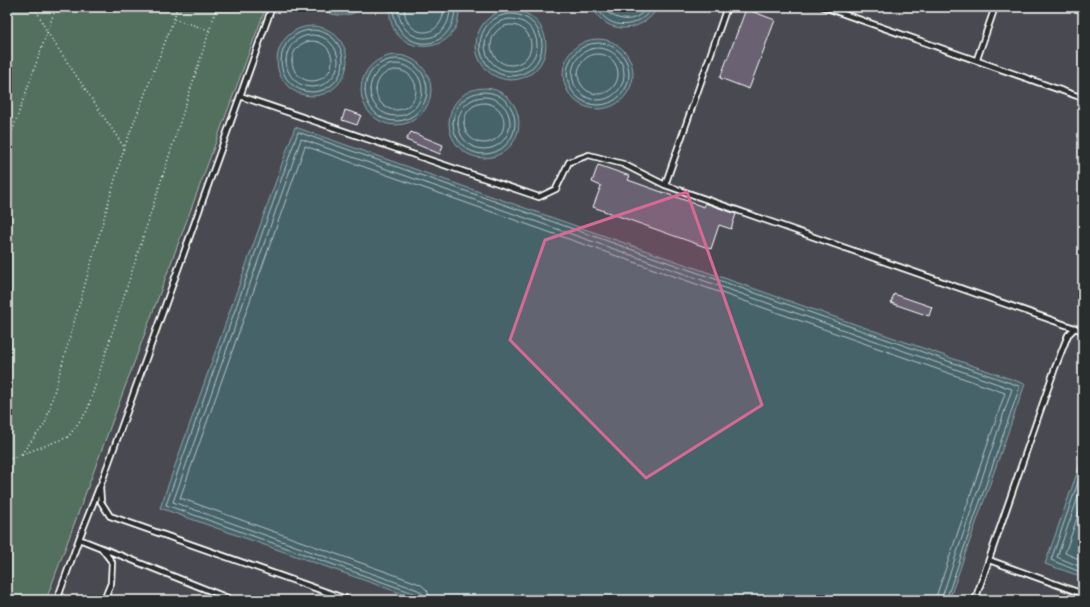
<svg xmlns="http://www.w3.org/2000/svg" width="1090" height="607" viewBox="0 0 1090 607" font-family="Caveat,sans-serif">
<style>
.built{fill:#4a4851}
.green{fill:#536f5e;stroke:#a9b7ae}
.water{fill:#47646b;stroke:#91a2a6}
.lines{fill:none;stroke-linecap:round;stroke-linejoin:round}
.shore{stroke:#b5c1c4;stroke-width:1}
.building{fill:#6a6273;stroke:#fff}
.lane-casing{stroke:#fff;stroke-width:8}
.path{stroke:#fff;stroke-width:1.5;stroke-dasharray:1 3;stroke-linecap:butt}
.lane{stroke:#2a2d2e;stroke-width:4.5}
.marked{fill:#d76994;fill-opacity:0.2;stroke:#d76994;stroke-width:3;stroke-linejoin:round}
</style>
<rect width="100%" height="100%" fill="#3d3d43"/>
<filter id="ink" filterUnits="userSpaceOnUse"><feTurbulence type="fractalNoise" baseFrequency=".025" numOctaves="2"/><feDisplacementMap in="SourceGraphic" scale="8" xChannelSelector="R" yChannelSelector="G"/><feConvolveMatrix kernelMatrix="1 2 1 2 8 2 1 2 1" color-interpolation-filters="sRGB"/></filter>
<g filter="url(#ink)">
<path class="built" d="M266,7H1083V600H46Z"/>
<path class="green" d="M7,7H266L46,600H7Z"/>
<path class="water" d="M317,7H364C349,19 332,17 317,7Z
M390,7H459C462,61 385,58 390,7Z
M593,7H658C644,33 605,37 593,7Z
M476 45a35 35 0 1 1 70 0a35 35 0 1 1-70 0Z
M277 61a35 35 0 1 1 70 0a35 35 0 1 1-70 0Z
M563 74a35 35 0 1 1 70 0a35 35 0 1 1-70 0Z
M361 90a35 35 0 1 1 70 0a35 35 0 1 1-70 0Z
M449 123a35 35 0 1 1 70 0a35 35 0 1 1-70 0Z
M295,127L1025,384L949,600H420L160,508Z
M1083,456V577L1045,564Z"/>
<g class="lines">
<path class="shore" d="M393,7C395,56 455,55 455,7
M398,7C399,49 451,48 450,7
M404,7C405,41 444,40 444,7
M597,7C609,33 640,28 653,7
M602,7C615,22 636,25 647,7
M480 45a31 31 0 1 1 62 0a31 31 0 1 1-62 0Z
M485 45a26 26 0 1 1 52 0a26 26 0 1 1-52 0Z
M491 45a20 20 0 1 1 40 0a20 20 0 1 1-40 0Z
M281 61a31 31 0 1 1 62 0a31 31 0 1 1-62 0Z
M286 61a26 26 0 1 1 52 0a26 26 0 1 1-52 0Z
M292 61a20 20 0 1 1 40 0a20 20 0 1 1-40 0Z
M567 74a31 31 0 1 1 62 0a31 31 0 1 1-62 0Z
M572 74a26 26 0 1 1 52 0a26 26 0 1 1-52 0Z
M578 74a20 20 0 1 1 40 0a20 20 0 1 1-40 0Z
M365 90a31 31 0 1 1 62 0a31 31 0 1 1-62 0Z
M370 90a26 26 0 1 1 52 0a26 26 0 1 1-52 0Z
M376 90a20 20 0 1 1 40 0a20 20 0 1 1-40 0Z
M453 123a31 31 0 1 1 62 0a31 31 0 1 1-62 0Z
M458 123a26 26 0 1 1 52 0a26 26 0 1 1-52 0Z
M464 123a20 20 0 1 1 40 0a20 20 0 1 1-40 0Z
M1083,468L1051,560L1083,573
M1083,483L1057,557L1083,568
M1083,501L1065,553L1083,561
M419,600L416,594L166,505L298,132L1019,386V389L946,600
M424,600L423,594L418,590L173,502L301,139L1012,389L941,600
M430,600L427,590L420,584L180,498L305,146L1005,393L935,600"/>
</g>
<path class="building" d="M746,9L775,20L749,89L720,78Z
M345,110L361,115L357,125L342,120Z
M411,132L443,145L440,154L406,140Z
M598,165L630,176L628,180L704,207L705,203L736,214L731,229L719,225L711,249L593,207L601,186L592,182Z
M894,294L932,307L929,316L891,303Z"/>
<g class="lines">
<defs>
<path id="lane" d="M272,7L100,487L101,502L110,516L349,600
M824,7L1083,98
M977,59L995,7
M240,96L539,197L556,189L569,162L589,155L623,164L665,185L1083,331
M665,185L727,7
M99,488L79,539L233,600
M102,549L112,562L111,583L104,600
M989,560L1083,594
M57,600L79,539
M975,600L1055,368L1068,335L1075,328"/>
</defs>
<use href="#lane" class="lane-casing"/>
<path class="path" d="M35,7L47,32L124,147
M174,19L209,30
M7,146L56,7
M21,454L45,424L124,148L174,19L177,7
M7,460L68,437L87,411L217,7"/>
<use href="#lane" class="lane"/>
</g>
</g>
<path class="marked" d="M687,192L762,405L646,478L510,340L545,240Z"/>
<rect width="1090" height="607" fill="none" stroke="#2a2d2e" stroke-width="24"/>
<rect x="12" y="12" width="1066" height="583" fill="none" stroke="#fff" stroke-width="1.5" filter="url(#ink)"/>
</svg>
